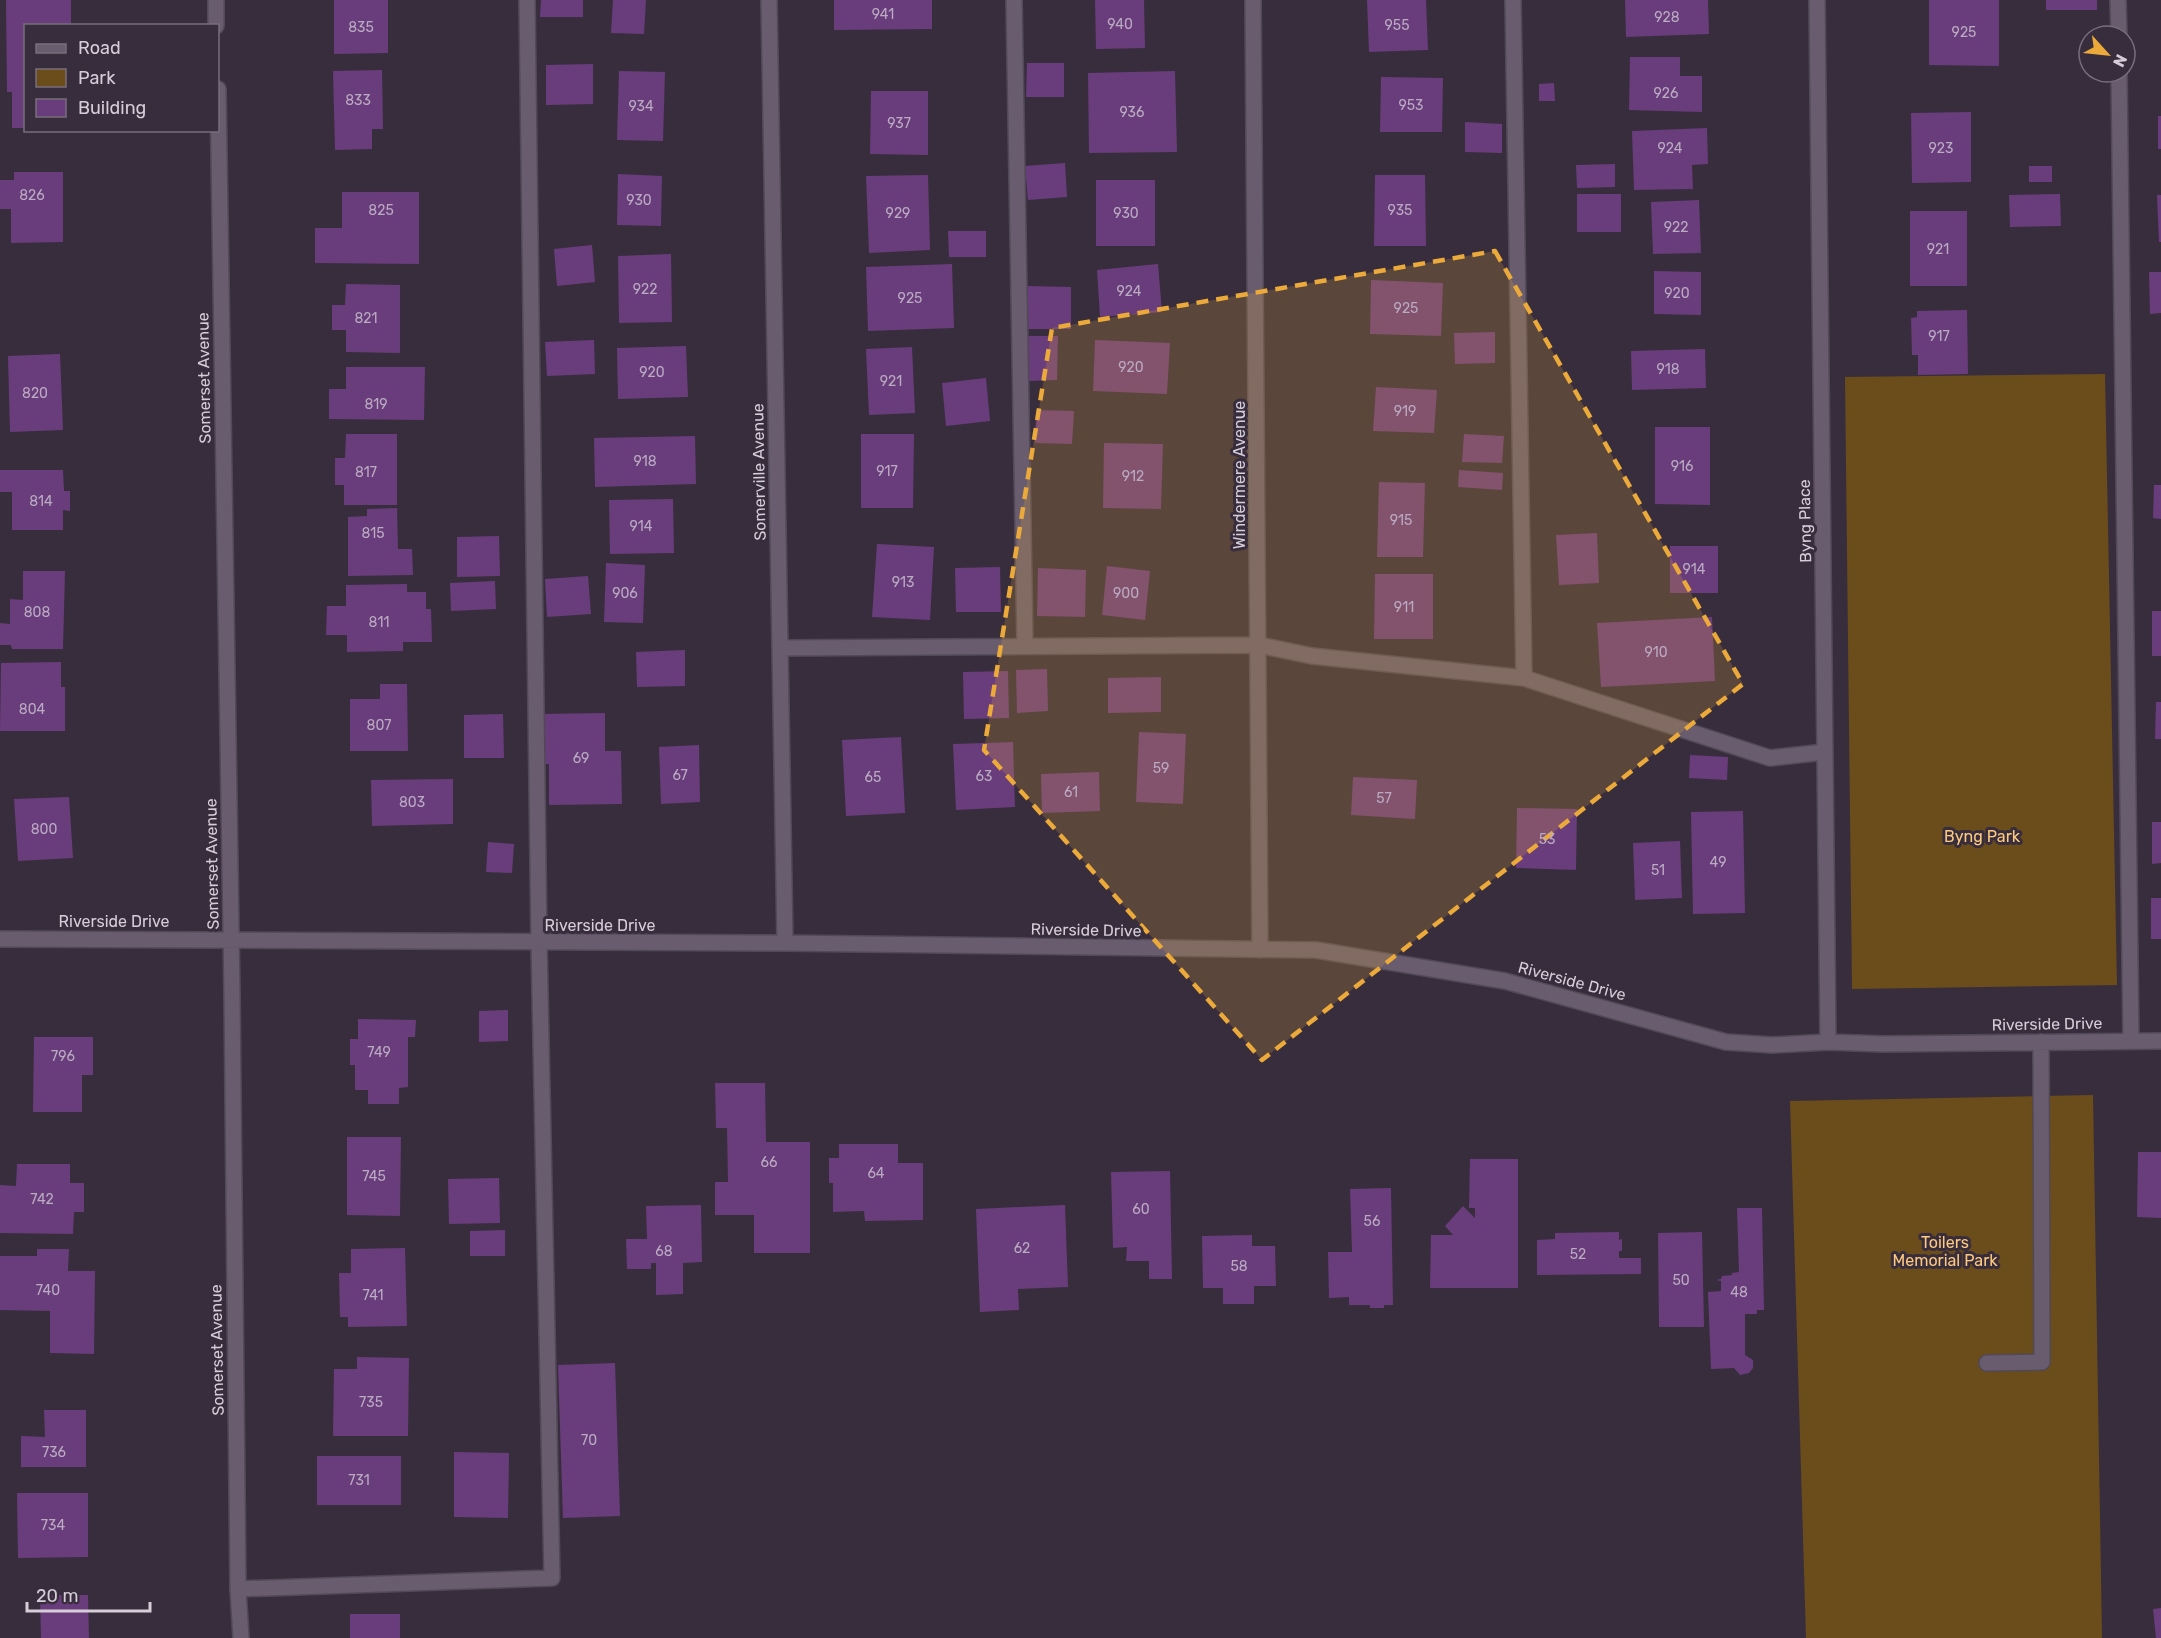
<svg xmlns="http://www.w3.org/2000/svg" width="2161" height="1638" viewBox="0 0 2161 1638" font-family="Rubik,sans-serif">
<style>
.green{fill:#6b4d1b}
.building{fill:#693d7b}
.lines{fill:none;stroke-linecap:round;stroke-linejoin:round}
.minor-casing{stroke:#524957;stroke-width:18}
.minor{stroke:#685c6e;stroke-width:15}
.marked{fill:#ebaa39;fill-opacity:0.2;stroke:#ebaa39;stroke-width:4.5;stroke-dasharray:12 8;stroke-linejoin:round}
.labels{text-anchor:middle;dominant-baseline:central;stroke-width:6;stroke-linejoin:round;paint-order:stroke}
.number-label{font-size:14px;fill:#baaac2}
.street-label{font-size:16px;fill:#d5ced9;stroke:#382d3d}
.park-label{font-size:16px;fill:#feca7d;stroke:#382d3d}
</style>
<rect width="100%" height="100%" fill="#382d3d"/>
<path class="green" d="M2105,374L2117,985L1852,989L1845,377Z
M2093,1095L2102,1638H1806L1790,1101Z"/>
<path class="building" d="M6,0H71V26H26V128H12V92H7Z
M334,0H388V53L334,54Z
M541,0H583V17H540Z
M613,0H646L644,34L611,33Z
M834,0H932V29L834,30Z
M1095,0H1144L1145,48L1096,49Z
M1367,0H1426L1428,50L1369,52Z
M1625,0H1708L1709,34L1626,37Z
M1929,0H1999V66L1929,65Z
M2046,0H2097V10H2046Z
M1630,57H1680V76H1702V112L1629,110Z
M1027,63H1064V97H1026Z
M593,64V104L546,105V65Z
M382,70L383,129H372V149L335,150L333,71Z
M619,71L665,72L663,141L617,140Z
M1175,71L1177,152L1089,153L1088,73Z
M1381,77L1443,78L1442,132H1380Z
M1554,83L1555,101H1539V84Z
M871,91H928V155L870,154Z
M1971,112V182L1912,183L1911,113Z
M2158,116H2161V149H2158Z
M1465,122L1502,124V153L1465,152Z
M1707,128L1708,164L1692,165L1693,189L1634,190L1632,131Z
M1065,163L1067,197L1028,200L1025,166Z
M1615,164V187L1577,188L1576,165Z
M2029,166H2052V182H2029Z
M14,172H63V242L11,243V209H0V180H14Z
M618,174L662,176L661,226L617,225Z
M928,175L930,250L869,253L866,176Z
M1375,175H1425L1426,246H1374Z
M1096,180H1155V246H1096Z
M342,192H419V264L315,263V228H342Z
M1577,194H1621V232H1577Z
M2060,194L2061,226L2010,227L2009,195Z
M2157,195H2161V242H2159Z
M1699,200L1701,253L1653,254L1651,202Z
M1910,211H1967V286H1910Z
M948,231H986V257H949Z
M592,245L595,282L557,286L554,249Z
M671,254L672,322L619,323L618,256Z
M952,264L954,328L868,331L866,267Z
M1158,264L1162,312L1100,317L1097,270Z
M1654,271L1701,272V315L1654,314Z
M2149,272H2161V313L2150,314Z
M1371,280L1443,283L1441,336L1370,334Z
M346,284L400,285V353L346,352V330H332V305H345Z
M1028,286L1071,287V329H1028Z
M1967,310L1968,374L1918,375V355H1912L1911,318L1917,317V311Z
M1495,332V363L1455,364L1454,333Z
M1028,336H1058L1057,380L1027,381Z
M594,340L595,374L547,376L545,342Z
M1095,340L1170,343L1167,394L1093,391Z
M686,346L688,397L618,399L617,348Z
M912,347L915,413L869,415L866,349Z
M1705,349L1706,388L1632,390L1631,351Z
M60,354L63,430L10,432L8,356Z
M346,367H425L424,420L329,419V389H346Z
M986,378L990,421L946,426L942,383Z
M1376,387L1437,390L1434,433L1373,431Z
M1036,410L1074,411L1072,444L1035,443Z
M1655,427H1710V505L1655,504Z
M346,434H397V505H344V485H335V458H345Z
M861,434H914L913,508H861Z
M1464,434L1504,436L1502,463L1462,462Z
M695,436L696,484L595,487L594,438Z
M1104,443L1163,444L1161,509L1103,508Z
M0,470H63L64,491H70V511L63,510V530H12V492H0Z
M1459,470L1503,473L1502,490L1458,487Z
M1379,482L1425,483L1423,557H1377Z
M2154,485H2161V519L2153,518Z
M673,499L674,553L610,554L609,500Z
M397,508L398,549H412L413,575L348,576V517L367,516V509Z
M1597,533L1599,583L1559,585L1556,535Z
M499,536L500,576L457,577V537Z
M877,544L934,547L930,620L872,617Z
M1670,546H1718V593H1670Z
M606,563L645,565L643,623L604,622Z
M1107,566L1150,571L1145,620L1102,615Z
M1000,567L1001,612H956L955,568Z
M1038,568L1086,570L1085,617L1037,616Z
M23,571H65L63,649H12L11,645H0V623L10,624V599L23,600Z
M1375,574H1433V639H1374Z
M588,576L591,614L547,617L545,579Z
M495,581L496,609L451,611L450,583Z
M407,584V592H426V609H431L432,642H403V651L347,652V635H326L327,606H346V585Z
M2152,611H2161V656H2152Z
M1712,617L1715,681L1601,687L1597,623Z
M685,650V686L637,687L636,652Z
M61,662V687H65V731H0L1,663Z
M1047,669L1048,711L1017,713L1016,670Z
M1008,671L1009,718L964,719L963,672Z
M1161,677V712L1108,713V678Z
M380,684H407L408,751H350V699H380Z
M2156,702H2161V739H2155Z
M605,713V751H621L622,804L549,805V764H541V714Z
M503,714L504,758H464V715Z
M1139,732L1186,734L1183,804L1136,802Z
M901,737L905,813L846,816L842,740Z
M1013,742L1015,807L956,810L953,744Z
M699,745L700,802L661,804L659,747Z
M1690,755L1728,757L1727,780L1689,778Z
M1099,772L1100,811L1042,813L1041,774Z
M1353,777L1417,780L1415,819L1351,815Z
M453,779V824L372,826L371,780Z
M69,797L73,858L18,861L14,799Z
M1517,808L1577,809L1576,870L1516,868Z
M1743,811L1745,913L1693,914L1691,812Z
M2152,822H2161V863L2152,864Z
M1680,841L1682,898L1635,900L1633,843Z
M488,842L514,844L512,873L486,872Z
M2151,898H2161V939H2151Z
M508,1010V1041L479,1042V1011Z
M358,1019L416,1020L415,1037H408V1087L399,1088V1104H368V1090H355V1065H350V1039H358Z
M34,1037H93V1075H82V1112H33Z
M715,1083H765L766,1142H810V1253H754V1215H715V1182H728L727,1128H716Z
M347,1137H401L400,1216L347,1215Z
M839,1144H898V1163H923V1220L865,1221L864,1211L833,1212V1183H829V1158H839Z
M2138,1152H2161V1218L2137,1217Z
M1470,1159H1518V1288H1430L1431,1235H1453L1445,1226L1463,1206L1475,1218V1208H1469Z
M17,1164H70V1183H84V1212H74L73,1234L0,1233V1185L16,1186Z
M1170,1171L1172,1279H1149V1261H1126L1127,1247L1113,1248L1111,1172Z
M499,1178L500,1223L449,1224L448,1179Z
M1391,1188L1393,1305H1384V1308H1370V1305H1349V1297L1329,1298L1328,1252H1352L1350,1189Z
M701,1205L702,1262L683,1263V1294L656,1295V1263H651V1269H627L626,1239H647L646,1206Z
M1065,1205L1068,1287L1018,1289L1019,1310L980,1312L976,1209Z
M1737,1208H1762L1764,1310H1757V1314H1745V1355L1753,1360V1368L1749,1373L1740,1375L1734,1368L1711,1369L1708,1292L1721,1291V1281L1716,1280L1721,1279L1722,1276L1732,1275V1273L1739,1272Z
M505,1230V1256H470V1231Z
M1619,1232V1240L1622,1239V1251H1619V1258H1641V1274L1537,1275V1240L1555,1239V1233Z
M1702,1232L1704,1327H1659L1658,1233Z
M1252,1235V1246H1275L1276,1286H1254V1304H1223V1288H1203L1202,1236Z
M405,1248L407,1326L348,1327V1317H340L339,1273H351V1249Z
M37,1249H69L68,1271H95L94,1354L50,1353V1311L0,1310V1256H37Z
M357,1357L409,1358L408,1436H333L334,1369H357Z
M615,1363L620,1516L563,1518L558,1365Z
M44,1410H86V1467H21V1436L45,1437Z
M454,1452L509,1453L508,1518L454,1517Z
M317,1456H401V1505H317Z
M17,1493H88V1557L18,1558Z
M40,1595H88L89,1638H41Z
M2161,1608V1638H2156L2153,1609Z
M350,1614H400V1638H350Z"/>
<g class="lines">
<defs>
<path id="minor" d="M216,0V26
M769,0L785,943
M1014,0L1025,646
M1253,0L1260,950
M1513,0L1524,678
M1817,0L1828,1042
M2118,0L2119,36
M2119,72L2131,1041
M218,89L232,994L238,1589L241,1638
M780,648L1259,645L1312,656L1524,678L1770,758L1825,752
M0,939L785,943L1316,950L1505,981L1726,1042L1772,1045L1828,1042L1884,1044L2161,1041
M1987,1363L2042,1362L2041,1042
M238,1589L552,1578L539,943L527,0"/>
</defs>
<use href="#minor" class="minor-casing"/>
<use href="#minor" class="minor"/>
</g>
<path class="marked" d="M1495,251L1743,684L1262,1060L984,750L1052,328Z"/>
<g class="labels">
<g class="number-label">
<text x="883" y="14">941</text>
<text x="1667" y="17">928</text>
<text x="1120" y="24">940</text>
<text x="1397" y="25">955</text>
<text x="361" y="27">835</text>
<text x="1964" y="32">925</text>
<text x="1666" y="93">926</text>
<text x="358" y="100">833</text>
<text x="1411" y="105">953</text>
<text x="641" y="106">934</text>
<text x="1132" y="112">936</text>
<text x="899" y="123">937</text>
<text x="1670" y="148">924</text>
<text x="1941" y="148">923</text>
<text x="32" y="195">826</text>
<text x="639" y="200">930</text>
<text x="381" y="210">825</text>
<text x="1400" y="210">935</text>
<text x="898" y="213">929</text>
<text x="1126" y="213">930</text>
<text x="1676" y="227">922</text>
<text x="1938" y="249">921</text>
<text x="645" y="289">922</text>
<text x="1129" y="291">924</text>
<text x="1677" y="293">920</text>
<text x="910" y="298">925</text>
<text x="1406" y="308">925</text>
<text x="366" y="318">821</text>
<text x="1939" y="336">917</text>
<text x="1131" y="367">920</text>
<text x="1668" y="369">918</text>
<text x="652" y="372">920</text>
<text x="891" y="381">921</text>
<text x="35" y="393">820</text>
<text x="376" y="404">819</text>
<text x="1405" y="411">919</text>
<text x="645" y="461">918</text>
<text x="1682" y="466">916</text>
<text x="887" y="471">917</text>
<text x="366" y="472">817</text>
<text x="1133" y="476">912</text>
<text x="41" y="501">814</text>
<text x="1401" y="520">915</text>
<text x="641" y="526">914</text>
<text x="373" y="533">815</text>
<text x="1694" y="569">914</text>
<text x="903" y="582">913</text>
<text x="625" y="593">906</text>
<text x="1126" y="593">900</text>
<text x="1404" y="607">911</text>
<text x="37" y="612">808</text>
<text x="379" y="622">811</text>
<text x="1656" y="652">910</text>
<text x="32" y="709">804</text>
<text x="379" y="725">807</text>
<text x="581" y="758">69</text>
<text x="1161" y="768">59</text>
<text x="680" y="775">67</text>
<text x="984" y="776">63</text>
<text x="873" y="777">65</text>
<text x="1071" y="792">61</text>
<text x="1384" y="798">57</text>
<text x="412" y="802">803</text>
<text x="44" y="829">800</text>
<text x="1547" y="839">53</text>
<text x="1718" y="862">49</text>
<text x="1658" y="870">51</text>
<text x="379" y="1052">749</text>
<text x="63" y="1056">796</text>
<text x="769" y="1162">66</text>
<text x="876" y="1173">64</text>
<text x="374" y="1176">745</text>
<text x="42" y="1199">742</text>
<text x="1141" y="1209">60</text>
<text x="1372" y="1221">56</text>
<text x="1022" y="1248">62</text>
<text x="664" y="1251">68</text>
<text x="1578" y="1254">52</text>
<text x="1239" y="1266">58</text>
<text x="1681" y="1280">50</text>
<text x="48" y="1290">740</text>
<text x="1739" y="1292">48</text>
<text x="373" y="1295">741</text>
<text x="371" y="1402">735</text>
<text x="589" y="1440">70</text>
<text x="54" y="1452">736</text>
<text x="359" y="1480">731</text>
<text x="53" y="1525">734</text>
</g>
<g class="street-label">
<text transform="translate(204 378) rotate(-91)">Somerset Avenue</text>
<text transform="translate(759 472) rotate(-91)">Somerville Avenue</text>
<text transform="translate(1239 475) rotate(-90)">Windermere Avenue</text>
<text transform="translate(1805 521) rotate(-91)">Byng Place</text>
<text transform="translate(212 864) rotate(-91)">Somerset Avenue</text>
<text x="114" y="921">Riverside Drive</text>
<text x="600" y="925">Riverside Drive</text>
<text transform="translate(1086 930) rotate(1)">Riverside Drive</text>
<text transform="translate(1572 981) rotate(15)">Riverside Drive</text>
<text transform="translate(2047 1024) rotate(-1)">Riverside Drive</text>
<text transform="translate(217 1350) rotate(-91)">Somerset Avenue</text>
</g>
<g class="park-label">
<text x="1982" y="836">Byng Park</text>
<text x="1945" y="1242">Toilers<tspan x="1945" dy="18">Memorial Park</tspan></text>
</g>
</g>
<rect x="24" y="24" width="195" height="108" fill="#382d3d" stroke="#776d7b" stroke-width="1.5"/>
<rect x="36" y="44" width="30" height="9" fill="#685c6e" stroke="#776d7b" stroke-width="1.5"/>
<text x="78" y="54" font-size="18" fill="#d5ced9">Road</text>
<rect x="36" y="69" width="30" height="18" fill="#6b4d1b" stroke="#776d7b" stroke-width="1.5"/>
<text x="78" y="84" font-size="18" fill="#d5ced9">Park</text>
<rect x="36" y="99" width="30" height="18" fill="#693d7b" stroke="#776d7b" stroke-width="1.5"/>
<text x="78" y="114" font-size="18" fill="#d5ced9">Building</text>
<g transform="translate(2107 54) rotate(117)"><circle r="28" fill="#382d3d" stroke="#776d7b" stroke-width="1.5"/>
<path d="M0-4.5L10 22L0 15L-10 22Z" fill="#ebaa39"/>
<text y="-9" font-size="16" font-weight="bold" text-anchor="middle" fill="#d5ced9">N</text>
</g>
<path d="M27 1602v9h123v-9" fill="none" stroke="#d5ced9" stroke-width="3"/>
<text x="36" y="1602" font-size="18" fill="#d5ced9" stroke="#382d3d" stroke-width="4.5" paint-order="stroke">20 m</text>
</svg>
